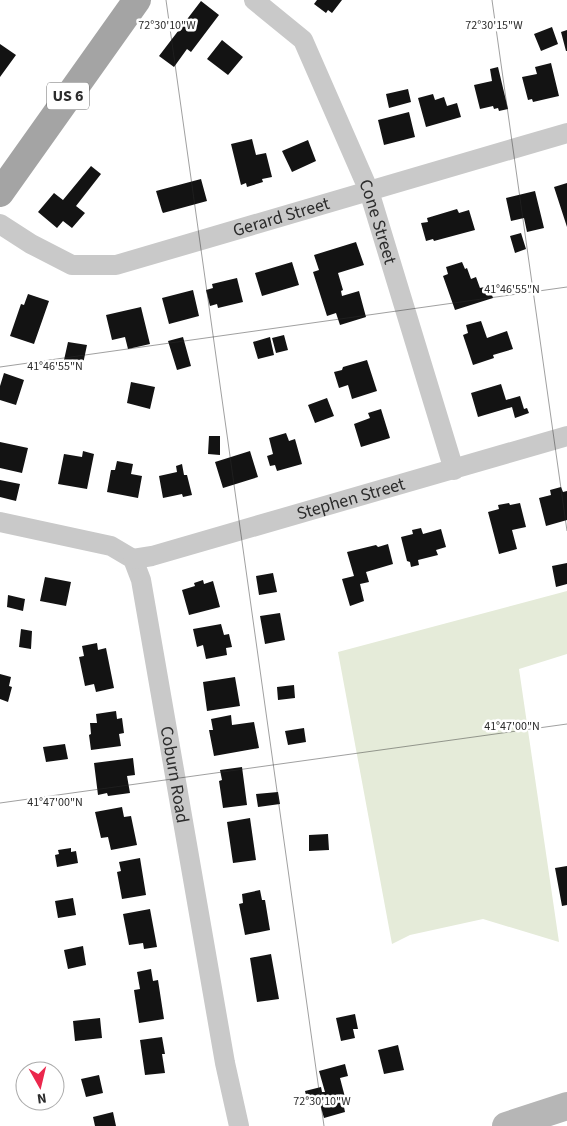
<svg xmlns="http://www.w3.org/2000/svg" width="567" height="1126" viewBox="0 0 567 1126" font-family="'Source Sans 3',sans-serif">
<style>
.green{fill:#e5ebd9}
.building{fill:#131313}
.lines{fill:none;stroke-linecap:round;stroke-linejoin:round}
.minor{stroke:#c9c9c9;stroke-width:20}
.secondary{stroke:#b6b6b6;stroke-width:28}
.primary{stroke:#a4a4a4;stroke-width:28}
.ticks{fill:none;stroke:#2c2c2c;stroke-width:1;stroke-opacity:0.45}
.labels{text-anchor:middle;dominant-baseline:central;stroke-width:5;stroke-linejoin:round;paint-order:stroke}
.shield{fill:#fff;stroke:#6b6b6b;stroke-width:1}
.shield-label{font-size:16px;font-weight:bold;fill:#2c2c2c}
.street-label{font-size:18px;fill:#2c2c2c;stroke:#fff}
.ticks-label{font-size:12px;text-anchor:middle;fill:#2c2c2c;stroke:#fff;stroke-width:5;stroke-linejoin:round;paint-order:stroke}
</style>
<rect width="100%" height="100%" fill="#fff"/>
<path class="green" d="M567,591V654L519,669L559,942L483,919L410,935L392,944L338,652Z"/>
<path class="building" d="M317,0H342L332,13L328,10L326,13L314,4Z
M201,1L219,15L191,52L187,49L174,67L159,56Z
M552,27L558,44L541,51L534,34Z
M567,30V51H566L561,32Z
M222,40L243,57L228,75L207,59Z
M0,44L16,55L0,77Z
M551,63L559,96L533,102L532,99L528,100L522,77L537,74L535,67Z
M498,67L508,109L499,111L498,108L494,109L493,106L480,109L474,85L492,81L490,69Z
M408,89L411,102L389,108L386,94Z
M433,94L435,100L444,97L447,106L457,103L461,117L426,127L418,98Z
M409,112L415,137L384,145L378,120Z
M252,139L256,155L266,153L272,177L262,179L263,182L247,187L246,183L241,185L231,144Z
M308,140L316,161L292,172L282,151Z
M91,166L101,174L76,206L85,213L72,228L63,221L57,228L38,212L54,193L63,200Z
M201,179L207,201L163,213L162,211L156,191Z
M567,183V227L554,187Z
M535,191L544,228L527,232L524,218L511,221L506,198Z
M457,209L459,213L469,210L475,230L434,241L433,239L426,241L421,223L428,222L427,218Z
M521,233L526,249L515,253L510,236Z
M356,242L364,265L338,273L343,290L341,291L342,296L359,291L366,317L340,325L336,313L327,316L313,272L319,270L314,255Z
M292,262L299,285L262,296L255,273Z
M462,262L465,269L467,268L471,279L476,277L480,288L489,286L493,298L455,310L443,276L448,274L446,267Z
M237,278L243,302L218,308L217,304L210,306L206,290L213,288L212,284Z
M193,290L199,316L169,324L162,298Z
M28,294L49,301L34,344L10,336L21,304L24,305Z
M141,307L150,344L128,349L125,337L112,340L106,315Z
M481,321L487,338L507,331L513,349L493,355L494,358L473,365L463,335L468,333L466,325Z
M284,335L288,350L276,353L272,338Z
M183,337L191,366L177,370L168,341Z
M270,337L274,355L258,359L253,342Z
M68,342L87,345L83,364L64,360Z
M367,360L377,391L352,399L348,385L339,388L334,372L342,370L343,367Z
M4,373L24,380L16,405L0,400V386Z
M131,382L155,387L150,409L127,403Z
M501,384L506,400L520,396L524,409L527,408L529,413L515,418L512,407L478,417L471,393Z
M327,398L334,416L315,423L308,405Z
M381,409L390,438L361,447L354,424L370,418L368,413Z
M286,433L289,441L295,439L302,464L277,471L275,465L270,466L267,456L273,454L269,438Z
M209,436H220V455L208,454Z
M0,442L28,448L22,473L0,468Z
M83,451L94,454L87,489L58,484L64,454L82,457Z
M250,451L258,477L223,488L215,462Z
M117,461L133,464L131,474L142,476L138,498L107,492L111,470H115Z
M182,464L184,475H187L192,495L183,497L182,494L163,498L159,476L177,472L176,466Z
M0,480L20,484L16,501L0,497Z
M561,487L563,492L567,491V520L546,526L539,498L551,495L550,490Z
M509,503L510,505L520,503L526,527L512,530L517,549L499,554L488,512L499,509L498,505Z
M421,528L423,534L441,529L446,547L436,550L438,555L418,560L419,565L411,567L410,562L407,561L401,537L413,534L412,530Z
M388,544L393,564L366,572L369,582L360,584L364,601L350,606L342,579L354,576L347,552L376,545L378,547Z
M567,563V584L556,587L552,566Z
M273,573L277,592L259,595L256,576Z
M45,577L71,582L66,606L40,601Z
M203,580L204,584L213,581L220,607L189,615L182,590L195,586L194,583Z
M8,595L25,599L23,611L7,607Z
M280,613L285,640L265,644L260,616Z
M221,624L224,635L229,634L232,647L226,648L227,655L206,659L203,645L197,647L193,629Z
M21,629L32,631L31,649L19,647Z
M97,643L98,650L106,648L114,688L96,692L94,684L85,686L79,657L84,656L82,646Z
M0,674L11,677L9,686L12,687L8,702L0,699Z
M235,677L240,706L207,711L203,682Z
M294,685L295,698L278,700L277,687Z
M116,711L117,719L122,718L124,733L119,734L121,746L91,750L89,735L91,734L90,723H97L96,714Z
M231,715L232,725L254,722L259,748L214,756L209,730H213L211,719Z
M304,728L306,742L288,745L285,731Z
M65,744L68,759L46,762L43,747Z
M133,758L135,775L127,776L130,793L108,796L107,793L98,795L94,763Z
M242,767L247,805L223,808L219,781L222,780L220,770Z
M278,792L280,804L258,807L256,794Z
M122,807L124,817L131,816L137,845L111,850L108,837L101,838L95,812Z
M250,818L256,860L233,863L227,822Z
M328,834L329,850L309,851V835Z
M71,848V852L76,851L78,863L57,867L55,855L59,854L58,850Z
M140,858L146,895L122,899L117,872L121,871L119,862Z
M567,866V905L562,906L555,868Z
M260,890L262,900H265L270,930L245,935L239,904L243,903L242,894Z
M73,898L76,915L58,918L55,901Z
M150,909L157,947L144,949L143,943L129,945L123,914Z
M83,946L86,965L68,969L64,950Z
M271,954L279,999L257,1002L250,958Z
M151,969L153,981L158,980L164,1019L139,1023L134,990L140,989L137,972Z
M355,1014L358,1029H353L355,1038L341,1041L336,1018Z
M100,1018L102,1038L75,1041L73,1021Z
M162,1037L165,1054H162L165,1073L145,1075L140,1040Z
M398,1045L404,1070L384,1074L378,1050Z
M345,1064L348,1076L340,1078L346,1101L343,1102L345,1112L324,1118L320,1104L309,1107L305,1091L321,1087L322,1092H325L319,1071Z
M99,1075L103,1093L86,1097L81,1079Z
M113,1112L116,1126H95L93,1117Z"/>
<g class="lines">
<g class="minor">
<path id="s1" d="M254,0L303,40L369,191L454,470"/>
<path id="s2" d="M0,224L31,244L72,265H116L567,133"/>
<path id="s3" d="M0,522L111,546L133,559L141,580L225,1063L239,1126"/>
<path id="s4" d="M133,559L152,556L567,436"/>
</g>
<path class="secondary" d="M506,1126L567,1106"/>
<path class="primary" d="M0,193L137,0"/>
</g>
<path class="ticks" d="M166,0L324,1126M492,0L567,531M0,367L567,287M0,803L567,724"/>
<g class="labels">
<rect class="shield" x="47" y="82.5" width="42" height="27" rx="4"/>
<g class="shield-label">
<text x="68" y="96">US 6</text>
</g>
<g class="street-label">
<text stroke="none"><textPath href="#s2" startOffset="299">Gerard Street</textPath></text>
<text stroke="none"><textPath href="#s1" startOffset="260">Cone Street</textPath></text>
<text stroke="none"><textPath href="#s4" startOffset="226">Stephen Street</textPath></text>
<text stroke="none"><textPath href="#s3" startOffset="359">Coburn Road</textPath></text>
</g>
</g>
<g class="ticks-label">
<text x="167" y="29">72°30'10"W</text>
<text x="494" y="29">72°30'15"W</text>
<text x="512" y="293">41°46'55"N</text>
<text x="55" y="370">41°46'55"N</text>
<text x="512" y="730">41°47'00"N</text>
<text x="55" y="806">41°47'00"N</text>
<text x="322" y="1105">72°30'10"W</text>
</g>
<g transform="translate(40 1086) rotate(172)"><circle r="24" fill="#ffffff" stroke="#ababab"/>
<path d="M0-4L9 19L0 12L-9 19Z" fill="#eb274c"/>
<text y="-8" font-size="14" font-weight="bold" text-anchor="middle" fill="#2c2c2c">N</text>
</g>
</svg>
